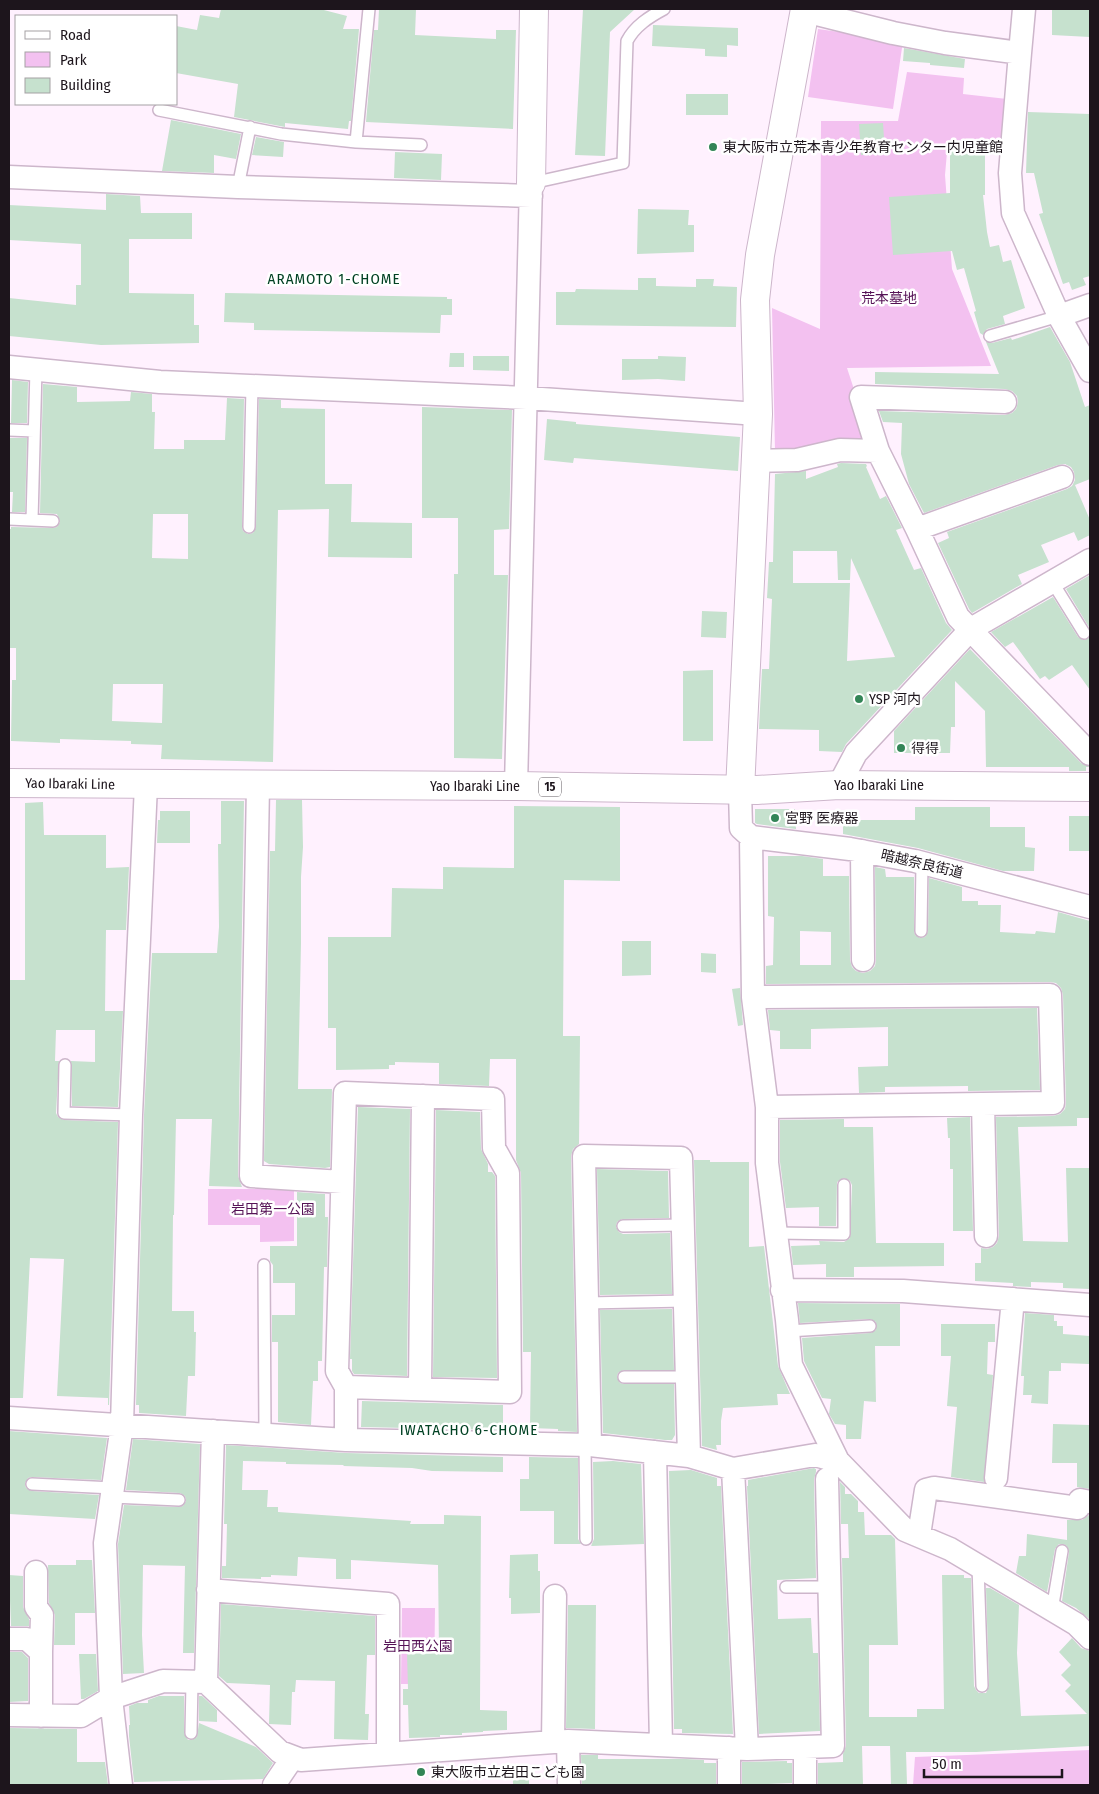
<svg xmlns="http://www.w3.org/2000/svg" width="1099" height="1794" viewBox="0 0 1099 1794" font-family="'Fira Sans Condensed','Noto Sans JP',sans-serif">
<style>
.green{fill:#f3c1f0}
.building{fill:#c6e1ce;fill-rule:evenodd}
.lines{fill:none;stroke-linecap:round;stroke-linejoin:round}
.lane-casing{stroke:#cdb6cb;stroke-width:14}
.street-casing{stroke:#cdb6cb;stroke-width:25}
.secondary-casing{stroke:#cdb6cb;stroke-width:30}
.primary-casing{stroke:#cdb6cb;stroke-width:30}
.lane{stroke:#fff;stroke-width:11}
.street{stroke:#fff;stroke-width:22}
.secondary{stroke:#fff;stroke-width:28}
.primary{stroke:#fff;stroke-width:28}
.poi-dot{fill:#338557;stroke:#fff;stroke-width:2}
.labels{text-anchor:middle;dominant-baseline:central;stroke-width:5;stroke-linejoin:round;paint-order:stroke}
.shield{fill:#fff;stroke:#615b60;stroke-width:1}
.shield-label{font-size:12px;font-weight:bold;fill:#1d151c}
.poi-label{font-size:14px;fill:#1d151c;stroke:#fff;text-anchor:start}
.park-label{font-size:14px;fill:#561356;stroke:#fff}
.street-label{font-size:14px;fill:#1d151c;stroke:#fff}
.neighbourhood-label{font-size:15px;letter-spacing:1px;fill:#014123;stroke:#fff}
</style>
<rect width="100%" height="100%" fill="#fff1fe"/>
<path class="green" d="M818,29L903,41L893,109L808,97Z
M907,72L964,78L963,94L1007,99L1005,142L948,141L945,175L952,269L991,366L847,368L871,441L775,451L772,308L820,329L821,121H898Z
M208,1189H294V1241L260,1242V1225H208Z
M402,1608H435L434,1684H401Z
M1090,1750V1785H913L915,1757Z"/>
<path class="building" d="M221,9H320L347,16L343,29H359L351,121H349L348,129L285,123V127L234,117L238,84L176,73V26L197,30L200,15L219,18Z
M379,9H416L415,35L496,39V30H516L513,129L366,122L374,30H378Z
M583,9H635L610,32L605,156L575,155Z
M1052,9H1090V37L1052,35Z
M653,25L738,28V46L727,45V57L705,56V49L652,46Z
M904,48L965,59L964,68L930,65V63L903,61Z
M686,94H728V115H686Z
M1028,112L1090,114L1089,184L1090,276L1083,278L1086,285L1072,290L1069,282L1063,284L1039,214L1043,213L1034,173H1026Z
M171,120L241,134L236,159L214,155V173L162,171Z
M883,123L885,153L861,155L859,124Z
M256,137L284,142L283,157L252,155Z
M950,147H985V195H983L987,232L990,247L999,245L1003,262L1011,260L1025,308L1003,316L1005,324L987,329L983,335L980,333L974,312L976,311L964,268L957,270L952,251L893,255L889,197L950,193Z
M395,152L442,154L441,180L394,178Z
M106,194L140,196L141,213H192V239H129V293L194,294V325H199V343L101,345L9,336V298L76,305V285H81V244L9,240V205L106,210Z
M638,209L689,210L688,225H694V252L637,254Z
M638,278H656V286L696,287V279H714L713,286L737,287L736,327L556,325V292H575L576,289L638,290Z
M225,293L447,297V299H452V315H441L440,333L254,330V323L224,322Z
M1050,327L1070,362L1085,407L1090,405V479L1075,485L1090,520V535L1078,541L1074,532L1041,545L1049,562L1018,575L1022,584L972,613L969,609L938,543L949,538L947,532L1067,489L1072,486L1075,480L1074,472L1071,467L1065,464L1058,465L924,513L909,484L901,454L902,423L883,422L879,411L1005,415L1012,413L1016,409L1018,402L1017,396L1012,391L1005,389L875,384V372L999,374L986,342L992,343L1011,338L1012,340Z
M450,353H464V367H449Z
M473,356H509V371L473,370Z
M658,356L686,357L685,381L658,379L622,380V359H658Z
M12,380L28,382L27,423H11Z
M43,384L77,387V402L130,401L131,392L152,394V412H155L154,449H184V440H225L227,398L244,399L242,527L243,531L248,534L253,533L256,527L259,399L281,400V408L325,409V484H352L351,522L412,523V558L328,557L329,509L278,510L273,762L161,759L162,745L131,744V741L60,739V743L11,741L12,680H16V648H9V529H11V527L53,528L57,527L60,522L57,514L40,513ZM153,514H188V559L152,558ZM113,684H163L162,723L112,721Z
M422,407L512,410L509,529L494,530V575H508L502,759L454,758V574H458V518H422Z
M547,419L576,422V424L740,437L738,471L574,458L573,463L544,460Z
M10,438H27L25,512H12L13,492H9Z
M841,463L866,464L867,466L866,467L880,499L886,496L902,528L896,530L914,570L921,568L946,623L952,630L846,744L842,752L819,751V730L759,729L762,669H769L772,599L767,598L769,562H773L775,474L806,471V479L838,467L837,464ZM793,551H837L838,580H850L851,558L895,657L847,661L850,583H793Z
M1090,575V629L1066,589Z
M1053,597L1078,637L1084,640L1090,637V690L1072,665L1049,680L1045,676L1040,679L1013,642L1005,647L991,632Z
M702,611L727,612L726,638L701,637Z
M970,649L1081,763L1090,767H1086V771H1069V767H986L985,711L955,681V727H951L950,753H894V731Z
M713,670V741H683V671Z
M276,800H302L303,847L301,877V943L298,1089H332L330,1167L325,1168L269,1164L264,1161L270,851H275Z
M221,801H244L238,1176L242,1187L209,1186L212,1119H176L174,1215H173L172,1311H194V1332H196L195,1376H188L186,1416L139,1413V1405H136L144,1115L152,953H217L219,927L218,844H221Z
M43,802L44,835H106V868L129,867L126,930H106L105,1011H123L118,1107L72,1106L71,1061L95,1062V1030H56L55,1061H59L56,1113L58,1117L64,1120L118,1122L109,1405H108V1398L57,1396L64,1259L30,1258L23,1398H9V980H25V803Z
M514,806L620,807V881L564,880L563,1036H580L579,1144L573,1149L571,1156L577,1432L558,1431V1429L530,1428L531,1352H523L521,1173L516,1160V1059H490L489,1086L439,1084V1063L395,1062V1065H389V1069L336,1070V1028H328V937H391L392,888L443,889V867L514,868Z
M915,807H990V827H1025V847L1035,848L1034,871H1003L918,848L843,834V820H915Z
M755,809H795L796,829L757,824L755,823Z
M160,811H190V843H157L158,820H160Z
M1069,816H1090V851H1069Z
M768,856H802L823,859V876H849L850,960L852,967L856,971L863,973L870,971L875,966L876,960L875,867L885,869L886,877H914V931L915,935L920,938L925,937L928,931L929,878L962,887V901H978V905H1001L1000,932L1035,934L1036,931L1055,933L1058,912L1090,921V1118H1077V1126L1018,1127L1023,1241L1068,1242L1066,1168H1090V1289L1063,1288V1283L1031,1282V1287L1013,1286V1283L975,1281V1263H981V1248L987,1249L993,1247L997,1243L999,1236L996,1117L1053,1116L1060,1114L1065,1109L1066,1103L1063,995L1061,988L1056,983L1050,982L766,984V966L773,965L774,917L768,916ZM800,931L831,932V965H800Z
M622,941H651V975L622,976Z
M701,953L716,954V973L701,972Z
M740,988L743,1025L738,1026L732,989Z
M1037,1008L1040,1090L968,1091V1086L885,1087V1092L859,1093L858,1067L888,1066V1027L811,1029V1049H780V1031L770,1030L768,1010Z
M358,1107L410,1109L407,1376L354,1374L352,1371V1359H350Z
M436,1110L480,1112L481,1149L488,1164V1172H492L495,1176L497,1378L433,1377Z
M970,1117L973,1231H953V1169H950V1138H948L947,1118Z
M844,1119V1127H873L876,1243H944V1266L854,1267V1277H826V1264L793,1265L791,1246L820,1245L819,1241L844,1242L850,1238L852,1185L850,1181L844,1178L837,1182L836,1226H819V1207L786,1208L780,1162V1120Z
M694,1160H710V1162H749V1247L764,1246L778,1366L790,1394H777L778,1405L723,1408L721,1421V1445H716L717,1450L702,1446Z
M597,1169L668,1171L669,1218L622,1219L617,1222L616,1227L619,1232L623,1234L670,1233L672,1294L600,1295Z
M297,1192L325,1194V1217H328L327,1267H324L322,1361H318V1381H313L311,1425L278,1422V1342H272V1315H295V1283H273V1265L270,1261V1246H297Z
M798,1303L900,1304V1346H875L876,1402L864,1401L861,1439H846V1425L835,1424L829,1414L831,1399L822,1398L804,1361L802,1338L870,1333L876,1330V1322L870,1319L800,1323Z
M672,1309L674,1370H624L618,1373L617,1377L620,1383L624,1384H674L675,1435L672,1440H665L603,1433L600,1310Z
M1025,1313L1054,1315V1321H1057V1326H1063V1334L1090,1336V1364L1061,1363V1371H1049L1048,1404L1031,1403L1032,1395H1023L1024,1376H1021Z
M941,1324H995V1342H988L987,1374L993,1375L984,1482L951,1477L957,1407L947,1406L951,1356H941Z
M362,1401L503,1405V1428H501V1430L361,1427Z
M1053,1424L1090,1425V1489L1077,1487V1463H1052Z
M9,1431L107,1438L101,1480L32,1477L28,1478L25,1483L26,1488L32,1491L99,1495L95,1519L9,1514Z
M133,1439L200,1444L194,1653H183L185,1566H189L143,1565L142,1635L144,1673L123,1674L118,1544L124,1505L179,1507L183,1506L186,1501L185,1496L180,1493L126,1490Z
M226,1445L346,1453L503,1457V1472L432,1471L412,1468L343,1466L344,1465L286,1464V1462L243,1461L242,1490H268L267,1507H278V1512L380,1519L411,1521L410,1524H444V1515L481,1516L480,1710L507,1711V1730L483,1731V1732L462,1733V1735H440V1737L409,1738L408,1705H403V1689H408L407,1653L439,1651L438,1565L351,1560V1579H336V1559L298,1557L297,1576L271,1575V1577H261V1579L222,1578V1566H226L227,1524H224Z
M529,1457L578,1458V1539L581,1544H554V1511H520V1479H529Z
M613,1461L641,1464L644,1544L591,1546L594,1539L593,1462Z
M814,1468L816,1469V1472L814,1479L816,1578L777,1580L778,1619L811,1618L813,1653H818L820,1731L759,1734L747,1486H748V1480Z
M691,1470L717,1478V1486H721L733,1734L682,1733V1729H674L669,1471Z
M840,1482L845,1487V1494H851L858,1501V1512H864L865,1535H891L895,1539L898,1645H869V1717H917V1709H944L942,1575H964V1578H971L974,1686L976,1690L979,1693H986L989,1686L986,1588H990L1019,1605L1017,1653L1021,1716L1087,1714L1065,1691L1071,1685L1061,1675L1071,1665L1059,1652L1072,1638L1081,1648L1090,1651V1746L976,1752H906L907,1784H891L890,1746H862L863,1785H818V1763L843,1762V1754L846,1746L842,1558H849L848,1524H841Z
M1089,1515H1090V1620L1076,1608L1062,1601L1069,1552L1066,1545L1059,1544L1055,1549L1047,1592L1016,1573L1019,1556H1026L1027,1534L1067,1540V1520H1082Z
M538,1554V1571H540V1613L511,1614V1598H509L510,1555Z
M76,1560H92L95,1613H75V1645H54L55,1615L49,1603L48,1565H76Z
M9,1575L23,1576V1607L29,1619V1626H11Z
M221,1604L375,1616V1655H367L365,1714H369L368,1740L334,1739L335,1681L296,1680L295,1692H292L291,1725L269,1724L270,1685L227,1683L219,1676Z
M568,1605H596L595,1729L566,1728Z
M9,1652H22L28,1658V1701L9,1702Z
M79,1654H96L98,1691L84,1699H81Z
M159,1696H184V1733L188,1740H191L197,1737L199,1723L256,1747L273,1763L263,1779L134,1782L129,1736V1725H130L129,1706L137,1703H148V1700Z
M199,1696H202L217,1710V1722L199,1721Z
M9,1728L77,1729V1762H105L108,1785H9Z
M581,1755H598V1759H686L704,1760V1763H716V1785H582Z
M787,1761V1763H792V1783L742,1785V1762Z
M513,1771H529V1785H513Z"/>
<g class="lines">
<defs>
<path id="lane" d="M159,110L281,134L356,142L421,145
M356,142L369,9
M532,183L623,163L627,41C635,26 649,17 664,9
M238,187L250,127
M990,336L1059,316
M9,430L34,431
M9,519L53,521
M32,520L36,369
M249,527L252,386
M1053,583L1084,633
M921,931L922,863
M65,1065L64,1113L131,1115
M623,1226L683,1225
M776,1233L844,1234V1185
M264,1265L265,1434
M587,1303L685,1301
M788,1331L870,1326
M624,1377H687
M585,1444L586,1539
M32,1484L113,1488
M112,1497L179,1500
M978,1566L982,1686
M786,1587H829
M1052,1610L1062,1551
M191,1733L192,1682"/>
<path id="street" d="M805,11L893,33L945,43L1020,53L1010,173L1013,213L1059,316L1090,371
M1020,53L1024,9
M9,177L238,187L531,196
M1059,316L1090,305
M9,367L160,382L527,398L758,414
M878,451L861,397L1005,402
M756,461L797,460L840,450L878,451L917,529L958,617L1090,754
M917,529L1062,477
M258,785L251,1176L342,1182
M839,785L856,753L971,629L1090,560
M516,786L531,183
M740,790L741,828L751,837L753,997L767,1107V1163L787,1320L791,1365L838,1461L905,1530L950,1549L1076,1624L1090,1638
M751,837L850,849L915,861L1090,907
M862,851L863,960
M753,997L1050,995L1053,1103L767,1107
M983,1104L986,1236
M782,1290L903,1291L1090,1305
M420,1389L423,1096
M9,1418L346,1440L590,1445L689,1456L733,1469L815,1455L838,1461
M346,1440V1387L337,1371L345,1093L493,1099L494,1148L508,1173L510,1392L346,1387
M590,1445L584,1156L681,1158L689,1456
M655,1452L661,1745
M733,1469L747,1749
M996,1478L1013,1299
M919,1535L926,1490L934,1488L1078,1508L1080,1500L1090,1502
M36,1572V1607L42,1615L41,1652
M208,1590L388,1604V1753
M9,1639H27L41,1652V1716
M206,1682L213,1431
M9,1715L81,1716L111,1698L163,1681L206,1682L280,1752L301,1760L568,1741L747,1749L833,1746L827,1479
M568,1741L569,1785
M553,1742L555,1596
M729,1748V1785
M805,1748V1785
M121,1785L111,1698L105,1543L122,1425L131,1115L146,785
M274,1785L293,1757"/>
<path id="secondary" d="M531,183L534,9
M740,790L758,414L755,300L760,255L805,9"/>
<path id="primary" d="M9,783L516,786L757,790L839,785L1090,787"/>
</defs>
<use href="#lane" class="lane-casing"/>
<use href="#street" class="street-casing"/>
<use href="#secondary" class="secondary-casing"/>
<use href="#primary" class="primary-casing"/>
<use href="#lane" class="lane"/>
<use href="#street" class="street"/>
<use href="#secondary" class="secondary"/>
<use href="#primary" class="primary"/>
</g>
<g class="poi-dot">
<circle cx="713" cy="147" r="5"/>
<circle cx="859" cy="699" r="5"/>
<circle cx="901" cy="748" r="5"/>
<circle cx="775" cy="818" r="5"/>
<circle cx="421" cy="1772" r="5"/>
</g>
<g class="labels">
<rect class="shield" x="539" y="777.5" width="22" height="19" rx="4"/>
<g class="shield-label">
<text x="550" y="787">15</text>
</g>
<g class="poi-label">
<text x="723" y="147">東大阪市立荒本青少年教育センター内児童館</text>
<text x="869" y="699">YSP 河内</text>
<text x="911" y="748">得得</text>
<text x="785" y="818">宮野 医療器</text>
<text x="431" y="1772">東大阪市立岩田こども園</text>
</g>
<g class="park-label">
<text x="889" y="298">荒本墓地</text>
<text x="273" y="1209">岩田第一公園</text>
<text x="418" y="1646">岩田西公園</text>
</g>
<g class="street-label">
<text transform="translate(70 784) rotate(1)">Yao Ibaraki Line</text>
<text x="879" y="785">Yao Ibaraki Line</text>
<text x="475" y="786">Yao Ibaraki Line</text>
<text transform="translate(922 864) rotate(13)">暗越奈良街道</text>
</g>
<g class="neighbourhood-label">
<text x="334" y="279">ARAMOTO 1-CHOME</text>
<text x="469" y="1430">IWATACHO 6-CHOME</text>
</g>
</g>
<rect width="1099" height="1794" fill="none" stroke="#1d151c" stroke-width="20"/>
<rect x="15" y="15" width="162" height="90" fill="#ffffff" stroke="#a5a1a4"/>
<rect x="25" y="31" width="25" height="8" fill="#ffffff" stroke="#a5a1a4"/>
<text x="60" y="40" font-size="15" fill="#1d151c">Road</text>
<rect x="25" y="52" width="25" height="15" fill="#f3c1f0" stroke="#a5a1a4"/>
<text x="60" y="65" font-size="15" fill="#1d151c">Park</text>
<rect x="25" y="78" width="25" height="15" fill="#c6e1ce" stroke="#a5a1a4"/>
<text x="60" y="90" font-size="15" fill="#1d151c">Building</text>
<path d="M924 1769v8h138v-8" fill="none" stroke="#1d151c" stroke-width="2.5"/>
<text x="932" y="1769" font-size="15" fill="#1d151c" stroke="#ffffff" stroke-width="4" paint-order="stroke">50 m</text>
</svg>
